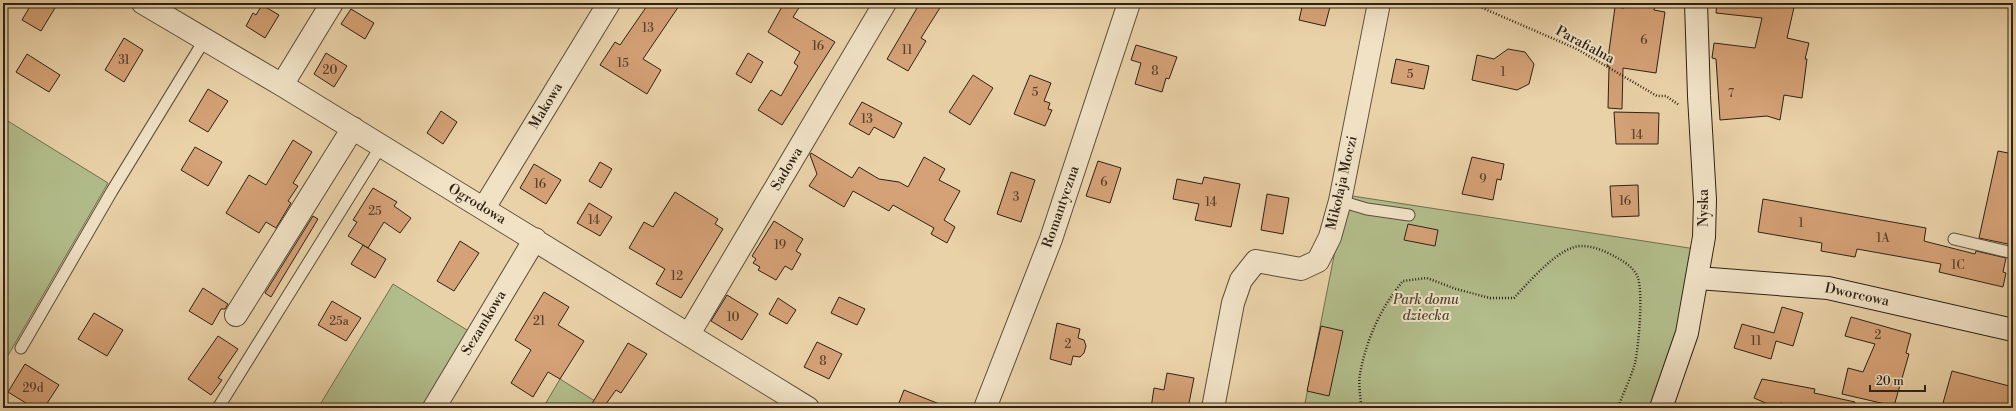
<svg xmlns="http://www.w3.org/2000/svg" width="2016" height="411" viewBox="0 0 2016 411" font-family="'Libre Bodoni',serif">
<style>
.green{fill:#b2bd8b;stroke:#707051}
.building{fill:#d5a176;stroke:#2d2217}
.lines{fill:none;stroke-linecap:round;stroke-linejoin:round}
.lane-casing{stroke:#5c4e3b;stroke-width:13}
.street-casing{stroke:#5c4e3b;stroke-width:24}
.secondary-casing{stroke:#2d2217;stroke-width:24}
.path{stroke:#2d2217;stroke-width:2.5;stroke-dasharray:1 2;stroke-linecap:butt}
.lane{stroke:#f1e2c6;stroke-width:11}
.street{stroke:#f1e2c6;stroke-width:22}
.secondary{stroke:#f1e2c6;stroke-width:22}
.labels{text-anchor:middle;dominant-baseline:central;stroke-width:4;stroke-linejoin:round;paint-order:stroke}
.number-label{font-size:12px;fill:#57422f}
.street-label{font-size:14px;fill:#2d2217;stroke:#f1e2c6}
.park-label{font-size:14px;font-style:italic;fill:#4e4934;stroke:#f1e2c6}
</style>
<rect width="100%" height="100%" fill="#ead2a8"/>
<filter id="stains"><feTurbulence type="fractalNoise" baseFrequency=".005" numOctaves="4"/><feColorMatrix values="0 0 0 0 .2 0 0 0 0 .09 0 0 0 0 .02 0 0 0 .5 -.17"/></filter>
<radialGradient id="worn" r=".72"><stop offset=".6" stop-color="#630" stop-opacity="0"/><stop offset="1" stop-color="#630" stop-opacity=".3"/></radialGradient>
<path class="green" d="M3,118L108,183L3,364Z
M1346,195L1702,250L1661,408H1304Z
M393,284L475,335L431,408H318Z
M560,379L606,408H543Z"/>
<path class="building" d="M32,3H58L41,31L22,20Z
M649,3H681L643,59L661,70L647,94L600,65L615,42L620,45Z
M784,3H802L793,17L835,42L782,125L758,110L771,90L781,96L798,66L794,63L800,52L768,32Z
M920,3H943L921,38L926,41L908,71L887,59Z
M1303,3H1331L1325,26L1299,20Z
M1624,3H1655L1654,10L1665,12L1656,73L1623,68L1622,109L1608,108L1609,66H1607L1615,7L1624,8Z
M1717,3H1795L1787,38L1809,43L1805,59H1807L1802,98L1784,95L1780,120L1767,116L1720,120L1716,59L1712,58L1714,43L1755,48L1762,18L1716,13Z
M262,5L279,15L265,38L246,26L253,13L256,15Z
M351,9L374,23L365,39L341,24Z
M124,38L143,50L124,82L105,70Z
M1136,45L1177,57L1169,79L1166,78L1162,92L1135,84L1141,63L1131,60Z
M1508,49L1525,52L1534,64L1529,84L1517,90L1472,80L1477,55L1494,59Z
M326,53L347,66L334,87L314,74Z
M748,53L763,62L751,83L736,74Z
M27,54L60,75L49,92L16,72Z
M1396,59L1429,66L1424,89L1391,83Z
M973,75L993,88L970,125L949,112Z
M1030,75L1051,83L1044,101L1050,103L1048,109L1052,110L1045,126L1014,114Z
M208,89L228,101L208,132L189,121Z
M862,102L902,123L894,138L874,127L869,135L849,124Z
M441,111L457,122L443,144L427,133Z
M1614,112L1659,113L1658,144H1616Z
M293,140L312,152L293,183L298,186L288,201L291,203L276,228L266,222L259,233L226,213L249,175L266,185Z
M195,147L222,162L208,186L181,170Z
M1998,151L2013,154V245L1979,238Z
M811,153L852,178L859,167L879,179L899,182L908,187L924,157L945,169L939,180L960,191L944,220L955,227L947,243L931,234L934,228L893,205L889,211L853,191L844,207L809,186L817,174L810,155Z
M1472,157L1504,164L1501,180L1497,179L1493,200L1462,194Z
M1098,161L1121,168L1110,203L1086,196Z
M600,162L612,169L601,188L589,181Z
M534,164L561,180L546,204L520,188Z
M1011,172L1035,180L1021,222L997,214Z
M1204,177L1240,184L1231,227L1195,220L1199,204L1173,199L1177,179L1202,184Z
M1638,185L1639,216L1612,217L1610,186Z
M373,188L397,202L394,206L411,218L400,233L384,222L368,248L348,236L357,222L353,220Z
M675,192L718,219L715,224L723,229L681,298L656,284L665,269L629,248L644,222L653,227Z
M1267,194L1289,198L1283,234L1261,230Z
M1763,199L1926,228L1924,241L1975,254L1976,251L2006,258L2003,272L2006,273L2003,287L1939,272L1941,264L1857,249L1855,257L1821,251L1822,243L1758,232Z
M589,203L612,217L600,236L577,223Z
M313,216L318,219L271,297L265,293Z
M774,221L803,239L796,251L801,254L792,270L785,266L776,280L758,270L760,267L753,263L756,259L752,256Z
M1408,224L1438,230L1435,246L1404,240Z
M460,241L479,253L454,291L437,281Z
M363,245L386,259L375,278L351,264Z
M203,288L228,304L225,309H221L212,325L189,311Z
M544,292L569,307L558,325L584,341L560,379L548,372L533,397L511,383L531,350L515,340Z
M727,295L758,314L742,340L711,321Z
M839,297L865,309L857,325L831,313Z
M778,298L796,310L787,324L769,314Z
M332,301L361,318L346,341L318,325Z
M1782,307L1803,313L1793,346L1776,341L1771,359L1734,348L1742,324L1774,333Z
M94,313L123,330L107,356L78,339Z
M1851,317L1911,334L1906,353L1909,354L1894,406L1842,394L1848,368L1863,372L1875,344L1845,336Z
M1057,323L1080,329L1078,338L1084,340L1086,346L1084,353L1080,357L1073,356L1071,365L1050,359Z
M1321,326L1343,331L1329,396L1307,391Z
M218,336L238,349L218,378L222,380L211,395L188,379Z
M817,342L842,354L829,379L804,367Z
M628,343L647,354L621,393L616,390L603,408H592L590,407Z
M25,364L59,385L44,408H34L8,392Z
M1952,371L2013,387V408H1963L1943,403Z
M1167,373L1194,378L1188,408H1151L1154,388L1164,390Z
M1762,379L1815,389L1814,393L1855,402L1854,408H1809L1780,403L1777,408L1754,398Z
M904,390L947,407V408H897Z"/>
<g class="lines">
<defs>
<path id="lane" d="M1340,201L1367,209L1409,215
M1954,239L2013,253
M21,348L112,191L205,39
M218,408L381,146"/>
<path id="street" d="M143,3L282,85L808,408
M282,85L332,3
M484,208L609,3
M236,315L353,128
M689,334L885,3
M434,408L535,239
M985,408L1051,239L1129,3
M1213,408L1233,303L1241,280L1256,261L1301,269L1318,261L1330,237L1340,201L1379,3"/>
<path id="secondary" d="M1698,278L1828,288L2013,330
M1661,408L1687,333L1704,237L1705,200L1699,96L1696,3"/>
</defs>
<use href="#lane" class="lane-casing"/>
<use href="#street" class="street-casing"/>
<use href="#secondary" class="secondary-casing"/>
<path class="path" d="M1471,3L1577,49L1657,96H1666L1679,105
M1361,408C1361,397 1358,384 1360,374C1366,340 1381,307 1403,281L1427,278L1456,289L1490,298H1514C1528,283 1560,245 1582,246C1593,246 1605,251 1614,256C1623,261 1634,267 1638,278C1643,295 1639,344 1635,363C1631,378 1623,393 1618,408"/>
<use href="#lane" class="lane"/>
<use href="#street" class="street"/>
<use href="#secondary" class="secondary"/>
</g>
<g class="labels">
<g class="number-label">
<text x="648" y="28">13</text>
<text x="1644" y="40">6</text>
<text x="818" y="46">16</text>
<text x="907" y="50">11</text>
<text x="124" y="60">31</text>
<text x="623" y="63">15</text>
<text x="330" y="70">20</text>
<text x="1155" y="71">8</text>
<text x="1503" y="72">1</text>
<text x="1410" y="74">5</text>
<text x="1035" y="92">5</text>
<text x="1731" y="93">7</text>
<text x="867" y="119">13</text>
<text x="1637" y="135">14</text>
<text x="1483" y="179">9</text>
<text x="1104" y="182">6</text>
<text x="540" y="184">16</text>
<text x="1016" y="197">3</text>
<text x="1625" y="201">16</text>
<text x="1211" y="202">14</text>
<text x="375" y="211">25</text>
<text x="594" y="220">14</text>
<text x="1801" y="223">1</text>
<text x="1883" y="238">1A</text>
<text x="780" y="245">19</text>
<text x="1958" y="265">1C</text>
<text x="677" y="276">12</text>
<text x="733" y="317">10</text>
<text x="339" y="321">25a</text>
<text x="539" y="321">21</text>
<text x="1878" y="335">2</text>
<text x="1756" y="341">11</text>
<text x="1068" y="344">2</text>
<text x="823" y="361">8</text>
<text x="33" y="388">29d</text>
</g>
<g class="street-label">
<text transform="translate(1585 45) rotate(28)">Parafialna</text>
<text transform="translate(546 106) rotate(-59)">Makowa</text>
<text transform="translate(787 169) rotate(-59)">Sadowa</text>
<text transform="translate(1342 183) rotate(-77)">Mikołaja Moczi</text>
<text transform="translate(477 204) rotate(31)">Ogrodowa</text>
<text transform="translate(1061 207) rotate(-71)">Romantyczna</text>
<text transform="translate(1704 208) rotate(-90)">Nyska</text>
<text transform="translate(1857 295) rotate(12)">Dworcowa</text>
<text transform="translate(484 323) rotate(-59)">Sezamkowa</text>
</g>
<g class="park-label">
<text x="1426" y="300">Park domu<tspan x="1426" dy="16">dziecka</tspan></text>
</g>
</g>
<rect width="2016" height="411" fill="none" stroke="#ead2a8" stroke-width="16"/>
<rect x="4" y="4" width="2008" height="403" fill="none" stroke="#2d2217" stroke-width="2"/>
<rect x="8" y="8" width="2000" height="395" fill="none" stroke="#2d2217"/>
<path d="M1870 385v6h55v-6" fill="none" stroke="#2d2217" stroke-width="2"/>
<text x="1876" y="385" font-size="12" fill="#2d2217" stroke="#f1e2c6" stroke-width="3" paint-order="stroke">20 m</text>
<rect width="100%" height="100%" filter="url(#stains)"/>
<rect width="100%" height="100%" fill="url(#worn)"/>
</svg>
